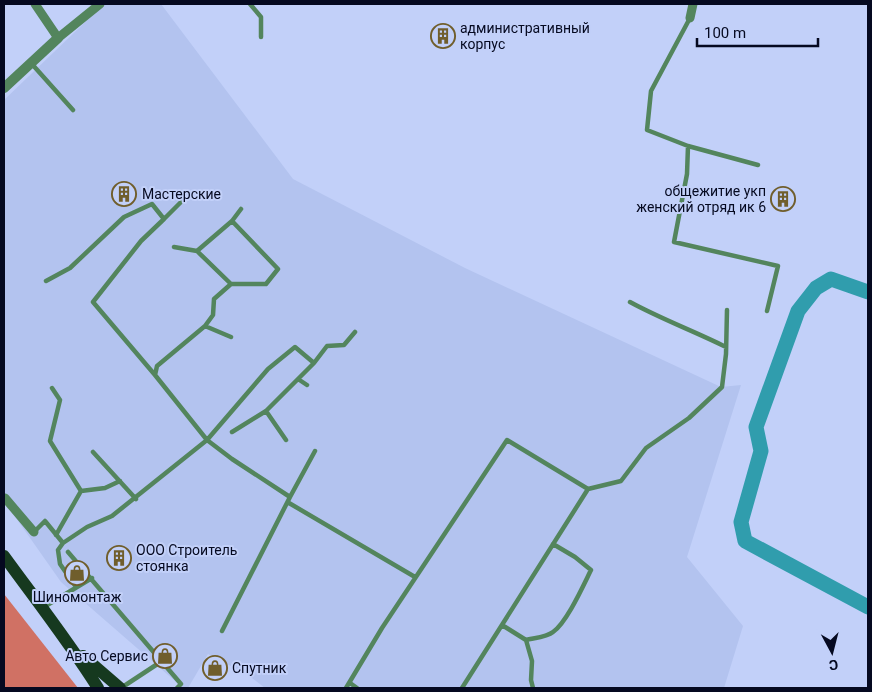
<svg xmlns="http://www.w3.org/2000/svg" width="872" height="692" viewBox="0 0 872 692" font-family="Roboto,sans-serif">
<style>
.built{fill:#b3c3ef}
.forest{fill:#d07164}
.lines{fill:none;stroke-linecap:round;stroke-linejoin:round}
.river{stroke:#309dad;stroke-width:15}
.service{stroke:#53855d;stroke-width:4.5}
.minor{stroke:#53855d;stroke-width:9}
.tertiary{stroke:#53855d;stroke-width:10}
.primary{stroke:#16391f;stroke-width:12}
.labels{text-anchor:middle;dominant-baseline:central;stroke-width:4;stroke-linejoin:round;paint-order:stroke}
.poi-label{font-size:14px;fill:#050920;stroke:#c2d0f9;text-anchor:start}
</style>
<rect width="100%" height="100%" fill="#c2d0f9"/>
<path class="built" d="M104,4H161L293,179L465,268L721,387L741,385L687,557L743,626L724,688H265L248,675L208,654L188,688H183L61,582L4,501V100Z"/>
<path class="forest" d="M4,594L78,688H4Z"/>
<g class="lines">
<path class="river" d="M868,292L831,279L816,288L798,311L756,427L761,451L741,522L745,541L868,607"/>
<path class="service" d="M250,4L261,17V37
M690,18L651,91L647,130L688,146L758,165
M31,63L73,110
M688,146L687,174L674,242L778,266L767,311
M164,219L183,200
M174,247L197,251L232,221L241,209
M197,251L231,284
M46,281L70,268L124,217L152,204L164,219L141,241L93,302L155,375
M630,302C661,319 694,331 726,347
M205,326L213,315L214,299L231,284H266L278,269L232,221
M314,363L327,346L344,345L355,332
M298,379L307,385
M52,388L60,400L50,441L81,491
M266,411L286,440
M232,432L266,411L314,363L295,347L268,369L207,440L232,459L290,497L315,451
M93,452L136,499
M289,503L415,577
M34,532L45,521L63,543
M56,535L81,491L105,488L120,481
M68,552L181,684L177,688
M76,587L60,564L58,550L63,543L87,527L112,516L207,440L155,375L157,366L205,326L231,337
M44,607L92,578
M502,625L526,640L532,661L531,680L533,688
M222,631L290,497
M526,640C534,638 547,637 553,632C567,622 583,586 591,570L575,557L553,544
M350,683L357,688
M121,688L162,661
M346,688L382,628L507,440L588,489
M462,688L588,489L621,481L646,448L689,418L722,387L726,354L727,310"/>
<path class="minor" d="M35,4L58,38L100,4
M690,18L693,4
M5,498L34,532"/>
<path class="tertiary" d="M4,88L58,38"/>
<path class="primary" d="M4,556C36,600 69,642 98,688
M83,656L120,688"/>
</g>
<defs>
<symbol id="building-ring" viewBox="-11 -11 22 22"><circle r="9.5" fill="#c2d0f9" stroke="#705e2c" stroke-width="1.5"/><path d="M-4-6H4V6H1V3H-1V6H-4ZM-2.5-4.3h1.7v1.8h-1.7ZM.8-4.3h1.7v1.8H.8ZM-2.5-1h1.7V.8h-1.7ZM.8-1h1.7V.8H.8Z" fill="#705e2c"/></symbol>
<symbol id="shop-ring" viewBox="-11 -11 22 22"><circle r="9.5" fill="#c2d0f9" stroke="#705e2c" stroke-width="1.5"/><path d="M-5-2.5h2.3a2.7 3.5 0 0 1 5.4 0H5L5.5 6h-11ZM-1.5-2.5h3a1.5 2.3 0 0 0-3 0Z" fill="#705e2c"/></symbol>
</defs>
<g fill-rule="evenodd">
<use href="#building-ring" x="429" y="22" width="28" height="28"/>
<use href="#building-ring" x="110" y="180" width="28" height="28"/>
<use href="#building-ring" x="769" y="185" width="28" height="28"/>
<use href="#building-ring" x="105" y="544" width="28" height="28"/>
<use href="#shop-ring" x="63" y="559" width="28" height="28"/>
<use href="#shop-ring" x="151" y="642" width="28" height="28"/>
<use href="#shop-ring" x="201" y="654" width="28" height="28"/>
</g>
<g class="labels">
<g class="poi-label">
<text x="460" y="28">административный<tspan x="460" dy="16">корпус</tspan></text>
<text x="766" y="191" text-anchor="end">общежитие укп<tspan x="766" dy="16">женский отряд ик 6</tspan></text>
<text x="142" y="194">Мастерские</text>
<text x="136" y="550">ООО Строитель<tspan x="136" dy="16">стоянка</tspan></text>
<text x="77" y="597" text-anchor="middle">Шиномонтаж</text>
<text x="148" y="656" text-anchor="end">Авто Сервис</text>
<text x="232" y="668">Спутник</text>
</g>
</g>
<rect width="872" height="692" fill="none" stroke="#050920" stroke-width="10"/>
<g transform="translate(832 652) rotate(173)" stroke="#c2d0f9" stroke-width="4" paint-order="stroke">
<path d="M0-4L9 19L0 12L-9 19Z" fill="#050920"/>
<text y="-8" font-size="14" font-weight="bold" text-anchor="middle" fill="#050920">С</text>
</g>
<path d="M697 38v8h121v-8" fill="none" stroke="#050920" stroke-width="2.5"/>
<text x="704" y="38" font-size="15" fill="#050920" stroke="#c2d0f9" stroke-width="4" paint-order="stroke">100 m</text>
</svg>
